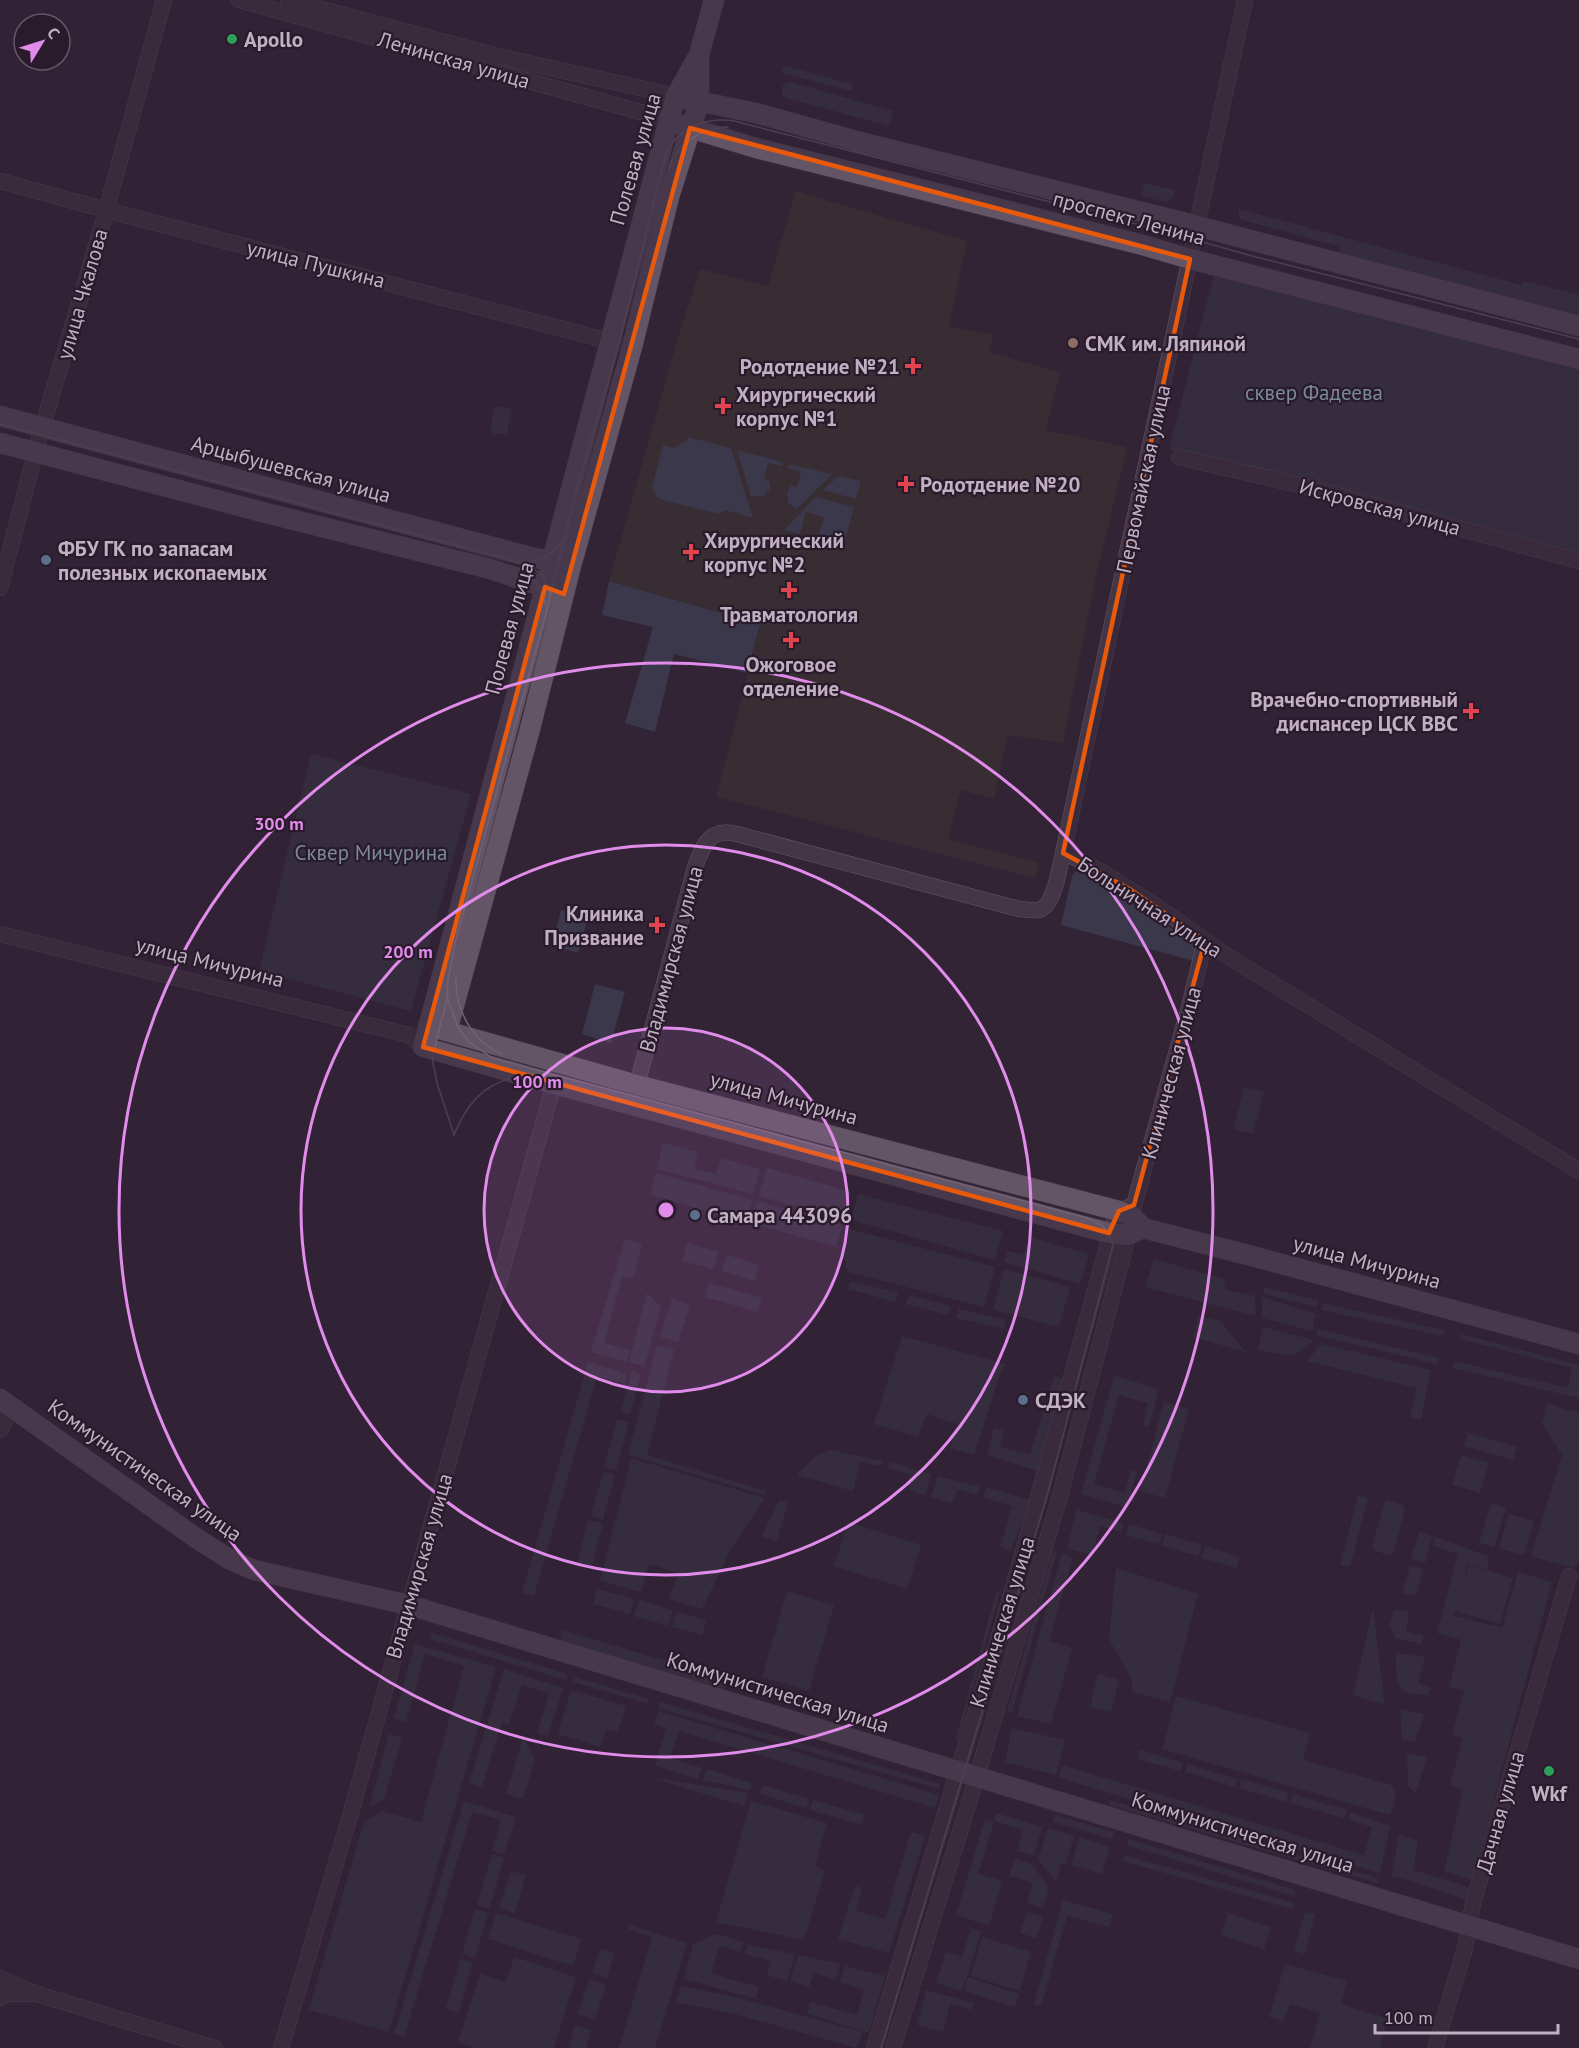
<svg xmlns="http://www.w3.org/2000/svg" width="1579" height="2048" viewBox="0 0 1579 2048" font-family="'PT Sans',sans-serif">
<style>
.medical{fill:#382d33}
.green{fill:#3a384a}
.lines{fill:none;stroke-linecap:round;stroke-linejoin:round}
.minor-casing{stroke:#655667;stroke-width:16}
.major-casing{stroke:#4e3f4f;stroke-width:21}
.minor{stroke:#443646;stroke-width:15}
.major{stroke:#635466;stroke-width:20}
.tram{stroke:#736176;stroke-width:1.5}
.marked{fill:none;stroke:#e8590c;stroke-width:4.5;stroke-linejoin:round}
.ring{fill:none;stroke:#e18ceb;stroke-width:3}
.leisure-dot{fill:#2e9e5b;stroke:#291b2b;stroke-width:2}
.education-dot{fill:#8d6e63;stroke:#291b2b;stroke-width:2}
.health-dot{fill:#e0444e;stroke:#291b2b;stroke-width:2}
.service-dot{fill:#5c6f8a;stroke:#291b2b;stroke-width:2}
.labels{text-anchor:middle;dominant-baseline:central;stroke-width:4.5;stroke-linejoin:round;paint-order:stroke}
.poi-label{font-size:21px;font-weight:bold;fill:#c1b0c2;stroke:#291b2b;text-anchor:start}
.street-label{font-size:21px;fill:#c1b0c2;stroke:#291b2b}
.park-label{font-size:21px;fill:#7a8a9b;stroke:#291b2b}
.centre{fill:#e18ceb;stroke:#291b2b;stroke-width:3}
.ring-label{font-size:18px;text-anchor:middle;font-weight:bold;fill:#e18ceb;stroke:#291b2b;stroke-width:4.5;stroke-linejoin:round;paint-order:stroke}
</style>
<rect width="100%" height="100%" fill="#322335"/>
<path class="medical" d="M796,190L805,194L967,241L949,327L994,335L989,352L1060,372L1046,430L1127,447L1093,591L1063,743L1008,735L994,799L961,790L948,839L1039,863L1035,878L716,797L760,624L609,581L677,340L700,269L768,286Z"/>
<path class="green" d="M784,66L853,84L852,91L782,73Z
M790,82L893,111L889,126L786,98L782,95V87L786,83Z
M1144,183L1175,190L1174,197L1166,202L1141,196Z
M1239,209L1521,285L1523,281L1579,295V317L1518,301V297L1517,301L1341,254L1338,246L1239,219Z
M1215,271L1579,366V556L1169,449Z
M495,406L512,409L507,435L496,433L494,437C487,429 493,416 495,406Z
M688,437L731,448L753,518L725,510L719,514L662,500L656,496L652,488L663,445L674,448L687,441Z
M737,450L783,462L782,466L768,463L764,479L770,482V489L763,496H751Z
M788,464L832,474L797,509L789,504L787,494L790,485L797,487L801,472L788,468Z
M839,476L861,481L856,499L823,490Z
M816,497L854,507L844,544L818,537L824,517L806,512L800,534L784,530Z
M609,581L760,624L747,673L674,654L655,732L625,723L653,627L602,615Z
M311,754L471,794L411,1011L259,971Z
M1079,871L1195,943L1197,947L1194,961L1061,925L1072,876L1075,872Z
M561,910L588,918L578,953L552,946Z
M595,984L625,992L611,1043L582,1034Z
M1244,1087L1264,1091L1253,1134L1233,1129Z
M663,1143L698,1152L694,1169L716,1174L721,1158L760,1169L753,1194L657,1169Z
M767,1168L851,1192L843,1220L759,1196Z
M656,1173L752,1200L746,1222L650,1195Z
M858,1194L1003,1231L995,1260L851,1220Z
M757,1201L842,1225L836,1247L751,1223Z
M849,1229L995,1267L984,1307L848,1272L842,1250Z
M1029,1237L1089,1254L1080,1284L1004,1262L1008,1251L1024,1255Z
M625,1239L642,1244L633,1278L622,1276L604,1343L630,1350L627,1362L591,1352Z
M687,1243L718,1252L713,1269L682,1261Z
M727,1255L759,1265L755,1281L722,1271Z
M1154,1259L1224,1279L1226,1290L1255,1296L1256,1316L1145,1287Z
M1004,1269L1070,1287L1059,1327L993,1309Z
M850,1281L898,1293L896,1302L848,1289Z
M709,1283L762,1298L758,1312L705,1297Z
M1264,1287L1318,1300L1317,1307L1263,1294Z
M647,1293L661,1307L644,1366L629,1362Z
M909,1295L950,1306L948,1315L906,1304Z
M1262,1297L1316,1314L1312,1331L1262,1318Z
M672,1299L690,1305L678,1342L660,1337Z
M1323,1303L1444,1330L1443,1336L1321,1310Z
M959,1309L1006,1320L1004,1329L956,1318Z
M1199,1316L1220,1321L1246,1352L1193,1337Z
M1263,1327L1314,1340L1293,1356L1258,1350Z
M1318,1329L1439,1358L1437,1364L1316,1335Z
M1461,1334L1579,1365V1398L1453,1368L1454,1361L1568,1388L1572,1368L1460,1339Z
M902,1336L1006,1364L1001,1371L974,1455L950,1448L957,1424L927,1414L918,1437L874,1424Z
M1321,1344L1431,1370L1421,1419L1410,1418L1417,1388L1307,1361Z
M657,1346L674,1350L647,1455L766,1491L764,1495L628,1455Z
M588,1362L627,1374L625,1383L597,1376L534,1596L522,1593Z
M632,1371L641,1374L630,1415L621,1412Z
M1054,1376L1067,1380L1041,1472L987,1455L994,1428L1004,1431L1000,1447L1030,1455Z
M1114,1376L1159,1389L1149,1427L1143,1425L1148,1403L1119,1395L1094,1484L1124,1493L1131,1470L1137,1472L1127,1507L1081,1494Z
M1164,1402L1189,1409L1165,1498L1140,1491Z
M1547,1403L1574,1412L1575,1410L1579,1412V1563L1572,1568L1531,1556L1562,1455L1542,1424Z
M617,1419L629,1422L616,1470L604,1467Z
M1468,1433L1517,1447L1513,1460L1464,1446Z
M831,1450L883,1461L881,1466L860,1462L853,1491L797,1475L817,1455Z
M1461,1455L1489,1463L1480,1493L1452,1485Z
M631,1458L765,1498L732,1547L702,1609L669,1599L678,1573L649,1564L641,1592L600,1581Z
M889,1462L931,1474L925,1495L908,1490L913,1475L888,1468Z
M603,1472L615,1475L603,1520L591,1516Z
M938,1476L980,1487L977,1495L957,1489L952,1503L931,1497Z
M986,1487L1030,1500L1011,1551L1000,1547L1012,1506L983,1497Z
M1358,1495L1368,1498L1350,1567L1340,1565Z
M1388,1500L1403,1505L1405,1509L1393,1554L1390,1556L1374,1550L1372,1547L1384,1503Z
M779,1501L788,1503L777,1541L762,1536Z
M1491,1503L1506,1508L1494,1547L1479,1543Z
M1077,1510L1123,1523L1121,1532L1100,1526L1092,1555L1067,1548Z
M1509,1514L1534,1521L1524,1555L1499,1548Z
M588,1520L603,1523L591,1569L577,1565Z
M848,1522L921,1545L907,1589L834,1566Z
M1129,1524L1162,1534L1159,1544L1126,1535Z
M1419,1532L1432,1536L1425,1563L1411,1559Z
M1165,1534L1202,1545L1198,1556L1162,1546Z
M1435,1537L1488,1556V1570L1468,1564L1460,1593L1469,1565L1513,1578L1500,1624L1455,1611L1454,1616L1502,1628L1518,1572L1552,1582L1472,1880L1444,1871L1463,1789L1450,1785L1463,1738L1452,1735L1464,1691L1449,1687L1461,1640L1437,1633L1458,1554L1433,1546Z
M1205,1546L1240,1557L1237,1568L1201,1558Z
M1053,1551L1057,1552L1012,1712L1007,1711Z
M1062,1553L1073,1557L1049,1641L1072,1648L1051,1724L1017,1716Z
M1410,1566L1423,1569L1416,1596L1402,1593Z
M1116,1568L1198,1594L1170,1702L1132,1692V1680L1109,1639Z
M597,1589L634,1599L630,1614L593,1604Z
M787,1591L834,1605L809,1691L762,1677Z
M996,1592L1000,1593L958,1742L955,1741Z
M639,1600L673,1610L668,1626L634,1616Z
M1373,1608L1385,1705L1353,1695Z
M1394,1609L1409,1612L1406,1631L1423,1636L1422,1644L1395,1638L1390,1625Z
M676,1612L706,1620L702,1635L672,1627Z
M562,1630L727,1679L724,1690L559,1641Z
M432,1633L568,1674L566,1680L430,1639Z
M415,1644L496,1667L389,2032L309,2010L364,1822L381,1811L421,1822L464,1666L425,1654L406,1722L394,1718Z
M1396,1653L1425,1657L1418,1683L1430,1688L1428,1695C1422,1694 1413,1695 1408,1693C1394,1688 1396,1665 1396,1653Z
M504,1669L563,1688L548,1736L537,1733L549,1693L522,1685L509,1724L502,1722L482,1787L469,1783Z
M1098,1674L1119,1680L1111,1712L1090,1707Z
M575,1677L649,1699L648,1704L573,1682Z
M571,1690L626,1706L618,1732L606,1729L600,1747L558,1734Z
M1176,1696L1310,1733L1303,1760L1391,1785C1398,1795 1395,1804 1390,1815L1162,1749Z
M660,1702L940,1784L939,1789L658,1708Z
M1400,1709L1424,1714L1415,1742L1402,1739Z
M658,1711L939,1795L935,1808L679,1731L670,1758L702,1768L698,1779L655,1766L666,1728L654,1724Z
M1012,1728L1065,1740L1056,1775L1005,1762Z
M389,1734L402,1738L384,1799L369,1808Z
M523,1737L535,1760L523,1799L506,1794Z
M1140,1750L1183,1763L1181,1771L1137,1759Z
M1407,1753L1427,1757L1416,1793L1408,1786Z
M1188,1764L1237,1779L1235,1787L1185,1772Z
M1061,1765L1364,1855L1372,1827L1349,1820L1350,1812L1390,1826L1380,1873L1059,1778Z
M707,1769L752,1783L750,1790L703,1780Z
M649,1777L748,1793L744,1806Z
M1241,1779L1289,1793L1286,1802L1239,1788Z
M763,1785L809,1799L806,1808L760,1794Z
M1292,1794L1347,1810L1344,1818L1290,1803Z
M813,1800L865,1815L862,1825L810,1810Z
M1110,1800L1378,1878L1377,1883L1109,1805Z
M464,1801L516,1817L504,1854L492,1851L501,1820L472,1812L404,2037L394,2034Z
M751,1801L827,1823L815,1866L825,1870L804,1940L716,1922Z
M996,1813L1042,1827L1034,1856L1017,1851L1023,1830L994,1821Z
M1055,1815L1114,1832L1112,1839L1053,1822Z
M985,1819L994,1822L978,1874L1002,1881L989,1926L956,1915Z
M1048,1828L1074,1836L1066,1864L1061,1863L1056,1882L1038,1859Z
M911,1832L925,1836L889,1953L838,1939L855,1886L862,1888L856,1911L885,1919Z
M1399,1835L1418,1841L1413,1870L1469,1887L1466,1900L1411,1881L1391,1876Z
M1080,1837L1110,1847L1102,1874L1071,1865Z
M1129,1839L1295,1890L1294,1896L1127,1845Z
M492,1854L504,1858L489,1909L477,1905Z
M1124,1855L1294,1903L1292,1909L1123,1861Z
M1015,1859L1032,1864L1049,1888L1043,1908L1027,1903L1033,1883L1009,1876Z
M511,1871L526,1875L515,1913L499,1908Z
M1063,1900L1113,1914L1109,1927L1067,1916L1041,2006L1034,2004Z
M475,1909L488,1913L475,1958L462,1954Z
M1027,1912L1043,1917L1036,1938L1020,1933Z
M1305,1912L1315,1914L1305,1954L1294,1951Z
M496,1913L581,1939L573,1966L488,1939Z
M1228,1913L1271,1927L1264,1949L1221,1935Z
M630,1925L687,1943L655,2048H619L652,1937L628,1929Z
M971,1928L981,1932L962,1991L936,1983L946,1952L962,1957Z
M716,1934L744,1942L741,1952L719,1946L711,1974L759,1987L756,1999L684,1979L693,1944Z
M982,1937L1031,1952L1020,1991L971,1976Z
M748,1945L795,1954L787,1981L767,1975L771,1961L745,1954Z
M600,1949L615,1953L607,1978L592,1973Z
M798,1955L840,1964L836,1980L814,1973L809,1987L790,1981Z
M514,1957L576,1977L554,2048H475L458,2042L480,1974L506,1982Z
M460,1959L473,1962L459,2013L446,2009Z
M1285,1964L1347,1981L1341,2004L1388,2019L1380,2048H1310L1320,2013L1290,2004L1283,2021L1269,2017Z
M845,1966L885,1976L869,2033L807,2014L810,2002L857,2015L864,1990L840,1982Z
M968,1977L1019,1994L1015,2007L964,1991Z
M589,1979L606,1985L595,2019L578,2014Z
M681,1986L735,1997L862,2032L857,2048L731,2013L676,2002Z
M926,1990L974,2003L972,2010L950,2004L943,2032L917,2025Z
M575,2025L591,2030L586,2048H569Z"/>
<g class="lines">
<defs>
<path id="minor" d="M239,0L669,120
M288,0L497,56L676,96
M0,181L106,210L632,347
M1179,457L1311,488L1579,561
M0,588L39,439L103,222L164,0
M1063,853C1084,860 1101,872 1120,883C1156,905 1190,929 1224,954L1579,1171
M0,934L409,1035L423,1047
M637,1085L695,867C703,845 710,827 737,834L1019,909C1025,909 1033,911 1039,910C1055,906 1059,868 1063,853L1245,0
M0,1430L13,1408
M0,1978L37,1994L215,2048
M0,1998L6,1994H31
M281,2048L350,1816L554,1084
M874,2048L1005,1616L1108,1244L1109,1233L1119,1211L1129,1207
M893,2048L972,1793L1060,1496L1125,1248L1134,1205L1189,1007L1205,941
M1435,2048L1465,1948L1473,1903L1569,1576"/>
<path id="major" d="M714,0L699,55L676,96L669,120L423,1047L554,1084L1109,1233L1128,1235L1143,1228
M687,99L756,113L860,142L1178,221L1579,326
M680,125L756,148L1139,244L1190,259L1579,359
M0,416L530,557L562,563
M0,443L270,514L487,568L557,591
M428,1026L637,1085L1119,1211L1132,1216L1143,1228L1252,1256L1579,1344
M447,1031L530,729L571,566L632,347L669,197L699,102V56
M0,1399L196,1538L229,1559L254,1570L409,1605L1579,1959"/>
</defs>
<use href="#minor" class="minor-casing"/>
<use href="#major" class="major-casing"/>
<use href="#minor" class="minor"/>
<use href="#major" class="major"/>
<path class="tram" d="M669,169C676,143 702,128 728,127
M0,424L527,564L542,575L551,595
M523,563C539,562 551,556 561,543
M518,568C534,577 541,588 546,605
M456,978C455,1009 472,1042 502,1054
M448,995L432,1058L437,1083L454,1135
M454,1135C470,1096 491,1078 534,1074
M881,2048L1048,1493L1113,1245C1108,1230 1102,1223 1087,1218L492,1058L468,1041L458,1027L447,997L448,980L455,943L546,613L573,503L619,343L666,153C679,127 707,117 734,121L1171,233L1252,256L1579,339"/>
</g>
<path d="M0 0H1579V2048H0ZM690,128L1190,259L1063,853L1131,890L1205,941L1134,1205L1119,1211L1109,1233L423,1047L545,587L564,594Z" fill="#322335" fill-opacity=".55" fill-rule="evenodd"/>
<path class="marked" d="M690,128L1190,259L1063,853L1131,890L1205,941L1134,1205L1119,1211L1109,1233L423,1047L545,587L564,594Z"/>
<circle cx="666" cy="1210" r="182" fill="#e18ceb" fill-opacity=".12"/>
<g class="ring">
<circle cx="666" cy="1210" r="182"/>
<circle cx="666" cy="1210" r="365"/>
<circle cx="666" cy="1210" r="547"/>
</g>
<g class="leisure-dot">
<circle cx="232" cy="39" r="6"/>
<circle cx="1549" cy="1771" r="6"/>
</g>
<circle class="education-dot" cx="1073" cy="343" r="6"/>
<g class="health-dot">
<path d="M910 357h6v6h6v6h-6v6h-6v-6h-6v-6h6z"/>
<path d="M720 397h6v6h6v6h-6v6h-6v-6h-6v-6h6z"/>
<path d="M903 475h6v6h6v6h-6v6h-6v-6h-6v-6h6z"/>
<path d="M688 543h6v6h6v6h-6v6h-6v-6h-6v-6h6z"/>
<path d="M786 581h6v6h6v6h-6v6h-6v-6h-6v-6h6z"/>
<path d="M788 631h6v6h6v6h-6v6h-6v-6h-6v-6h6z"/>
<path d="M1468 702h6v6h6v6h-6v6h-6v-6h-6v-6h6z"/>
<path d="M654 916h6v6h6v6h-6v6h-6v-6h-6v-6h6z"/>
</g>
<g class="service-dot">
<circle cx="46" cy="560" r="6"/>
<circle cx="695" cy="1215" r="6"/>
<circle cx="1023" cy="1400" r="6"/>
</g>
<g class="labels">
<g class="poi-label">
<text x="244" y="39">Apollo</text>
<text x="1085" y="343">СМК им. Ляпиной</text>
<text x="900" y="366" text-anchor="end">Родотдение №21</text>
<text x="736" y="394">Хирургический<tspan x="736" dy="24">корпус №1</tspan></text>
<text x="920" y="484">Родотдение №20</text>
<text x="704" y="540">Хирургический<tspan x="704" dy="24">корпус №2</tspan></text>
<text x="58" y="548">ФБУ ГК по запасам<tspan x="58" dy="24">полезных ископаемых</tspan></text>
<text x="789" y="614" text-anchor="middle">Травматология</text>
<text x="791" y="664" text-anchor="middle">Ожоговое<tspan x="791" dy="24">отделение</tspan></text>
<text x="1458" y="699" text-anchor="end">Врачебно-спортивный<tspan x="1458" dy="24">диспансер ЦСК ВВС</tspan></text>
<text x="644" y="913" text-anchor="end">Клиника<tspan x="644" dy="24">Призвание</tspan></text>
<text x="707" y="1215">Самара 443096</text>
<text x="1035" y="1400">СДЭК</text>
<text x="1549" y="1793" text-anchor="middle">Wkf</text>
</g>
<g class="street-label">
<text transform="translate(454 60) rotate(16)">Ленинская улица</text>
<text transform="translate(635 159) rotate(-74)">Полевая улица</text>
<text transform="translate(1129 218) rotate(15)">проспект Ленина</text>
<text transform="translate(316 264) rotate(14)">улица Пушкина</text>
<text transform="translate(82 294) rotate(-74)">улица Чкалова</text>
<text transform="translate(291 469) rotate(15)">Арцыбушевская улица</text>
<text transform="translate(1143 479) rotate(-78)">Первомайская улица</text>
<text transform="translate(1380 507) rotate(15)">Искровская улица</text>
<text transform="translate(509 628) rotate(-75)">Полевая улица</text>
<text transform="translate(1150 907) rotate(33)">Больничная улица</text>
<text transform="translate(671 959) rotate(-75)">Владимирская улица</text>
<text transform="translate(210 962) rotate(14)">улица Мичурина</text>
<text transform="translate(1171 1073) rotate(-75)">Клиническая улица</text>
<text transform="translate(784 1098) rotate(15)">улица Мичурина</text>
<text transform="translate(1367 1262) rotate(15)">улица Мичурина</text>
<text transform="translate(145 1470) rotate(35)">Коммунистическая улица</text>
<text transform="translate(419 1566) rotate(-74)">Владимирская улица</text>
<text transform="translate(1002 1622) rotate(-73)">Клиническая улица</text>
<text transform="translate(778 1692) rotate(17)">Коммунистическая улица</text>
<text transform="translate(1500 1812) rotate(-74)">Дачная улица</text>
<text transform="translate(1243 1832) rotate(17)">Коммунистическая улица</text>
</g>
<g class="park-label">
<text x="1314" y="392">сквер Фадеева</text>
<text x="371" y="852">Сквер Мичурина</text>
</g>
</g>
<circle cx="666" cy="1210" r="9" class="centre"/>
<g class="ring-label">
<text x="279" y="830">300 m</text>
<text x="408" y="958">200 m</text>
<text x="537" y="1088">100 m</text>
</g>
<g transform="translate(42 42) rotate(52)"><circle r="28" fill="#291b2b" stroke="#665767" stroke-width="1.5"/>
<path d="M0-4.5L10 22L0 15L-10 22Z" fill="#e18ceb"/>
<text y="-9" font-size="16" font-weight="bold" text-anchor="middle" fill="#c1b0c2">С</text>
</g>
<path d="M1375 2024v9h183v-9" fill="none" stroke="#c1b0c2" stroke-width="3"/>
<text x="1384" y="2024" font-size="18" fill="#c1b0c2" stroke="#291b2b" stroke-width="4.5" paint-order="stroke">100 m</text>
</svg>
